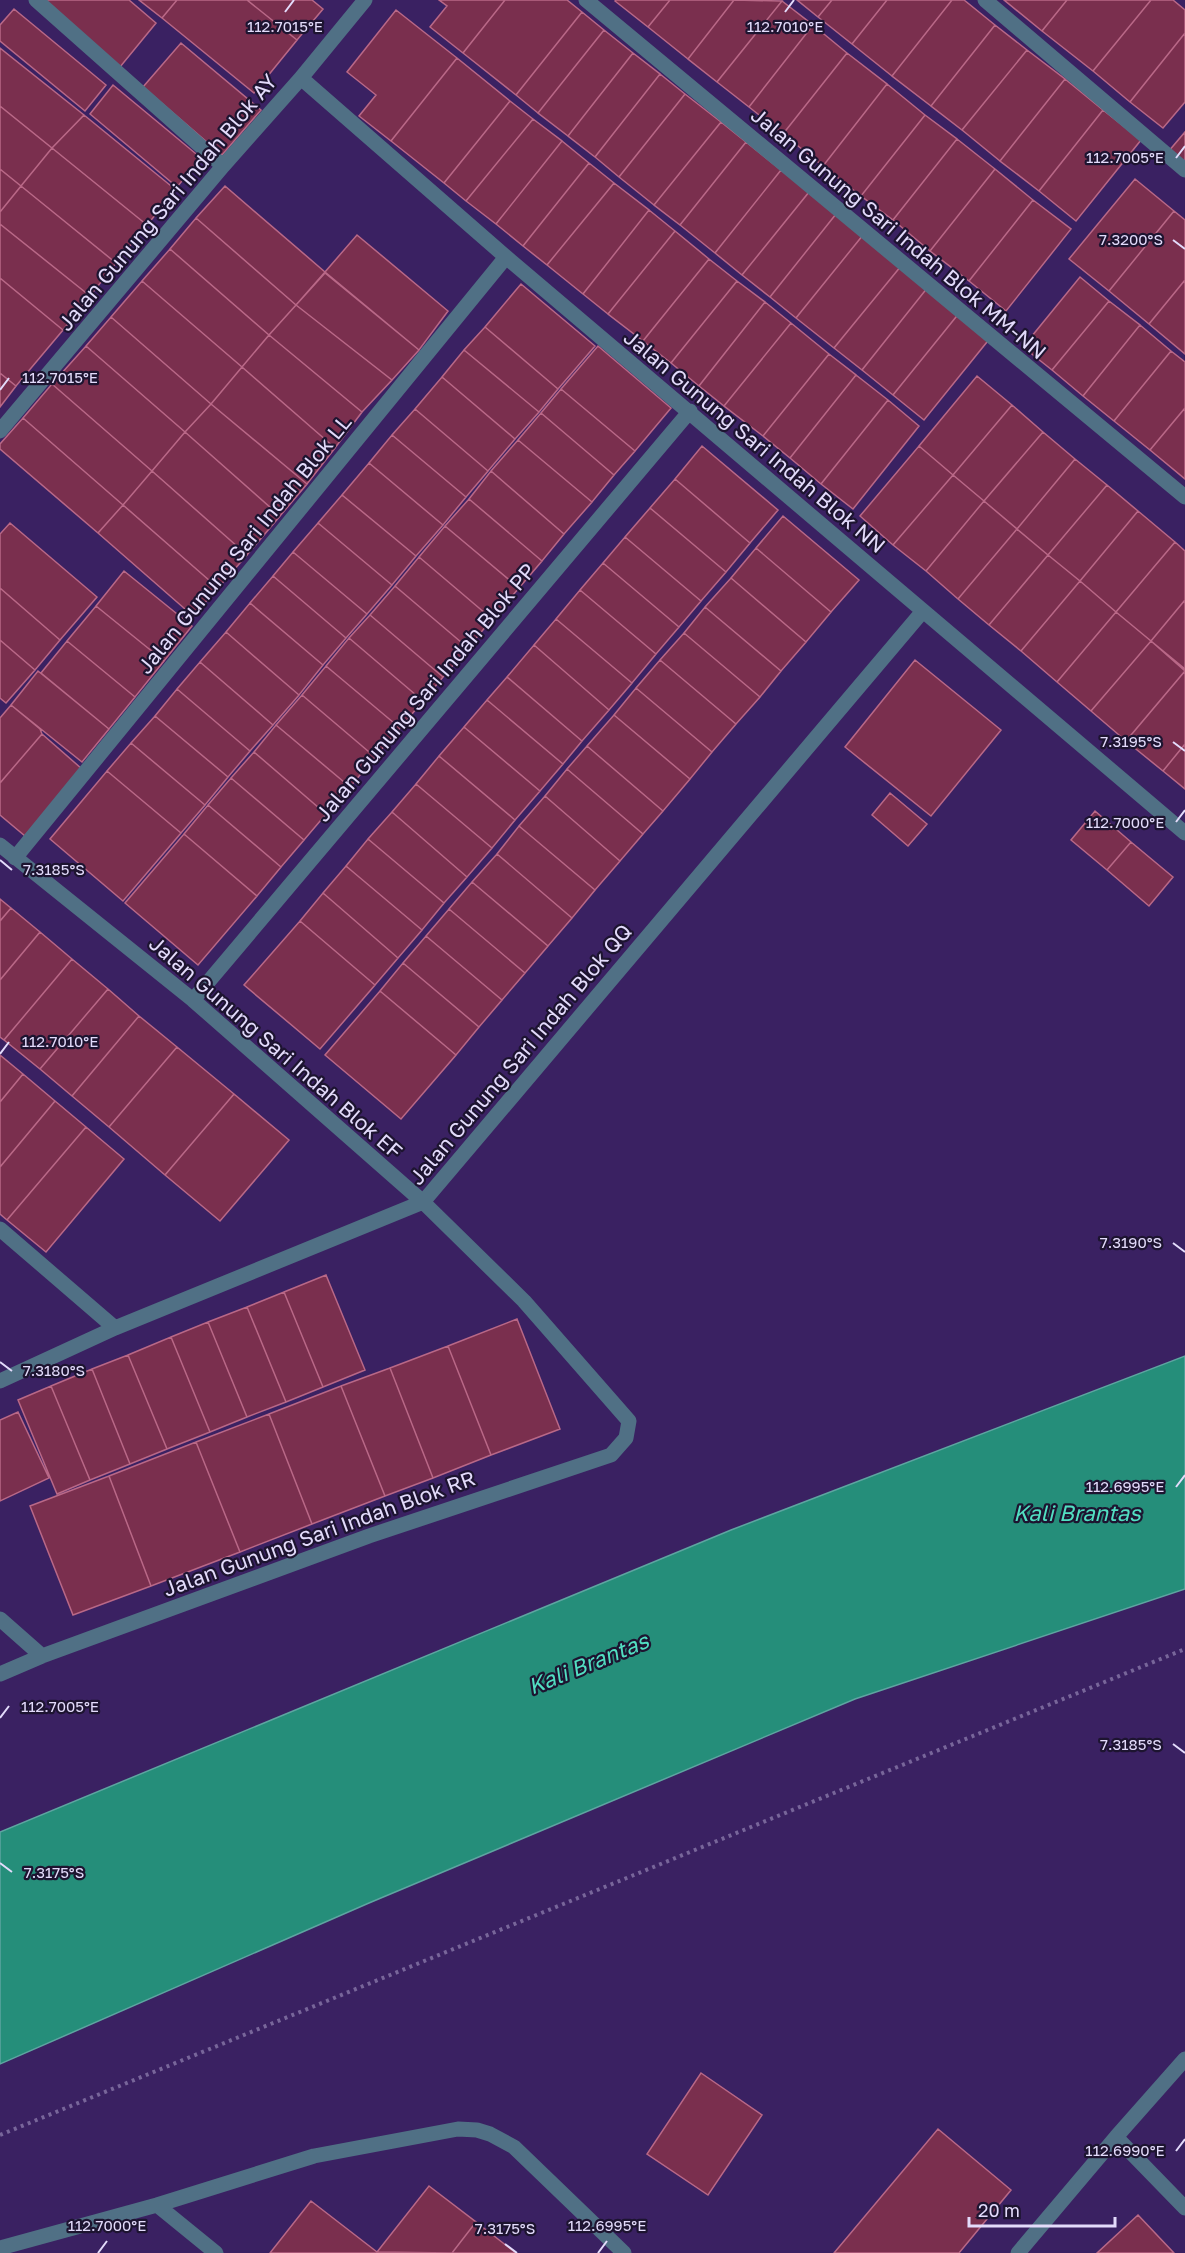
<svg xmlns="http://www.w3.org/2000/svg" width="1185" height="2253" viewBox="0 0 1185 2253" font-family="'Golos Text',sans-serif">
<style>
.water{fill:#258e7a;stroke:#5ea5a1;stroke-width:1.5}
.building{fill:#7a2f4e;stroke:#b96887;stroke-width:1.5}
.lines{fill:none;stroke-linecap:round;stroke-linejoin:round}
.path{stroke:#78669a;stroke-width:4;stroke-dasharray:3 4.5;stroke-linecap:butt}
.minor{stroke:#507085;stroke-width:15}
.ticks{fill:none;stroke:#e3dbfb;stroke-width:2}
.labels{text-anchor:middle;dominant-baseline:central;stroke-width:4.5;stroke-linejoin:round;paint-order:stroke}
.street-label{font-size:21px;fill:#e3dbfb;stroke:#1d1430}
.water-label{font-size:22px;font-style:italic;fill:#52dfc2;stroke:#1d1430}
.ticks-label{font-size:15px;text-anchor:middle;fill:#e3dbfb;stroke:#1d1430;stroke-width:4.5;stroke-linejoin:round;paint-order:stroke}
</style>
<rect width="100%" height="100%" fill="#3a2162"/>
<path class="water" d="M1185,1356V1589L855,1699L369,1903L0,2064V1832L731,1530Z"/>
<path class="building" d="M38,0H129L156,23L120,67Z
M139,0H177L162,18Z
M177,0H247L297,40L254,93L162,18Z
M247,0H312L323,9L297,40Z
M439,0H505L463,53L430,27L447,6Z
M505,0H567L582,12L516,95L463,53Z
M616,0H670L648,27L615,1Z
M670,0H734L688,59L648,27Z
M734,0L782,1L717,82L688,59Z
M797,0H832L818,17Z
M832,0H887L852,44L818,17Z
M887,0H952L892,76L852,44Z
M952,0H964L995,25L931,106L892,76Z
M1004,0H1067L1042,31Z
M1067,0H1151L1093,71L1042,31Z
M1151,0H1173L1185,10V33L1130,102L1093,71Z
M782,1L813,25L749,107L717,82Z
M14,9L106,85L85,111L0,41V25Z
M396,10L457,58L391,141L359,116L376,95L347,72Z
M582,12L604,30L538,113L516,95Z
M813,25L847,53L783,134L749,107Z
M995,25L1027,50L962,130L931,106Z
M604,30L633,53L568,136L538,113Z
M1185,33V102L1163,128L1130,102Z
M181,43L261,110L222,155L143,87Z
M0,48L84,115L52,148L0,106Z
M1027,50L1065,79L1000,161L962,130Z
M633,53L660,74L595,157L568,136Z
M847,53L887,84L823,166L783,134Z
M457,58L510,101L444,183L391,141Z
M660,74L685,94L619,177L595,157Z
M1065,79L1103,110L1039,191L1000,161Z
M887,84L925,115L861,196L823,166Z
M113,85L201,158L177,187L90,114Z
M685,94L721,122L654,205L619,177Z
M510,101L533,119L466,201L444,183Z
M0,106L52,148L21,186L0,169Z
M1103,110L1141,140L1076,221L1039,191Z
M84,115L176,190L147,225L52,148Z
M925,115L957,139L893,220L861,196Z
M533,119L562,141L496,224L466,201Z
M721,122L746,142L680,225L654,205Z
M1185,132V166L1168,152Z
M957,139L995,169L930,251L893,220Z
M562,141L589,163L523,246L496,224Z
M746,142L781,170L715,253L680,225Z
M52,148L147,225L116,263L21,186Z
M589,163L614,183L547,265L523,246Z
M0,169L21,186L0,212Z
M995,169L1033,200L969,281L930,251Z
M781,170L809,192L742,275L715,253Z
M1135,179L1174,211L1109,291L1069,259Z
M614,183L649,210L583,294L547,265Z
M21,186L116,263L90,296L0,224V212Z
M225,186L325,272L296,305L196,218Z
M809,192L836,214L770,297L742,275Z
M1033,200L1071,229L1006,311L969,281Z
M649,210L675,231L608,314L583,294Z
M1174,211L1185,220V280L1149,324L1109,291Z
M836,214L863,235L796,318L770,297Z
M196,218L296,305L269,335L170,249Z
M0,224L90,296L63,330L0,278Z
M675,231L709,259L643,341L608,314Z
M357,235L448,311L419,350L325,272Z
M863,235L901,266L834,348L796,318Z
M170,249L269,335L242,367L142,281Z
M709,259L737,281L671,363L643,341Z
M901,266L928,287L862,370L834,348Z
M325,273L419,350L392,380L296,305Z
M1080,277L1109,301L1052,370L1023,347Z
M0,278L63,330L16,386L0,373Z
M1185,280V354L1149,324Z
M142,281L242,367L211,404L111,317Z
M737,281L765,302L699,386L671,363Z
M521,284L595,346L558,389L485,327Z
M928,287L960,312L893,395L862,370Z
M1109,301L1140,325L1083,396L1052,370Z
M765,302L791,323L724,406L699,386Z
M296,305L392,380L362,412L269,335Z
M960,312L991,337L924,420L893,395Z
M111,317L211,404L185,432L86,346Z
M791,323L829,354L763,436L724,406Z
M1140,325L1171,351L1114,421L1083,396Z
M485,327L558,389L539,412L464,350Z
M269,335L362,412L335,448L242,367Z
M86,346L185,432L152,471L52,384Z
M598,346L671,408L635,451L561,389Z
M464,350L539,412L515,439L442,377Z
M1171,351L1185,362V408L1150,450L1114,421Z
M829,354L856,375L790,458L763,436Z
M242,367L335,448L307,484L211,404Z
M0,373L16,386L0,407Z
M856,375L888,400L821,484L790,458Z
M977,376L1012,405L953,475L919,446Z
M442,377L515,439L488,471L415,409Z
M52,384L152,471L123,505L23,418Z
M561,389L635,451L614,475L541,413Z
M888,400L919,426L853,509L821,484Z
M211,404L307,484L280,516L185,432Z
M1012,405L1043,432L984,501L953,475Z
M1185,408V479L1150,450Z
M415,409L488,471L466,497L392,435Z
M541,413L614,475L592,502L518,440Z
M23,418L123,505L98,533L0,449V444Z
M185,432L280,516L247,555L152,471Z
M1043,432L1075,459L1017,529L984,501Z
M392,435L466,497L443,525L369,463Z
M518,440L592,502L564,534L491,471Z
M702,446L778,510L750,543L675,479Z
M919,446L953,475L893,545L860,516Z
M1075,459L1107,485L1048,555L1017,529Z
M369,463L443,525L416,556L342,495Z
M152,471L247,555L218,588L123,505Z
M491,471L564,534L542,561L469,499Z
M953,475L984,501L926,571L893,545Z
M675,479L750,543L726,572L650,508Z
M1107,485L1138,511L1080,581L1048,555Z
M342,495L416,556L392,585L318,523Z
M469,499L542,561L519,588L445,526Z
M984,501L1017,529L958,599L926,571Z
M123,505L218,588L193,616L98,533Z
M650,508L726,572L701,601L625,537Z
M1138,511L1175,542L1116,612L1080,581Z
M783,516L859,580L831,612L756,548Z
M10,523L97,597L60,640L0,588V534Z
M318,523L392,585L367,614L293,552Z
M445,526L519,588L492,619L419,557Z
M1017,529L1048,555L989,625L958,599Z
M625,537L701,601L679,627L603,563Z
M1175,542L1185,551V600L1151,641L1116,612Z
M756,548L831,612L806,642L731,578Z
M293,552L367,614L346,638L273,576Z
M1048,555L1080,581L1021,651L989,625Z
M419,557L492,619L468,648L395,586Z
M603,563L679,627L656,654L580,590Z
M124,571L192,626L164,661L96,606Z
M273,576L346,638L323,665L250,603Z
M731,578L806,642L781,671L705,607Z
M1080,581L1116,612L1057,682L1021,651Z
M395,586L468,648L443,677L370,615Z
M0,588L60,640L35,670L0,640Z
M580,590L656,654L632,683L556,619Z
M1185,600V669L1151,641Z
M250,603L323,665L299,695L226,632Z
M96,606L164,661L135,697L67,641Z
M705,607L781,671L760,697L684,633Z
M1116,612L1151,641L1091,711L1057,682Z
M370,615L443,677L423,701L349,638Z
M556,619L632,683L609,710L534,645Z
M226,632L299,695L273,725L200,662Z
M684,633L760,697L736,724L660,660Z
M349,638L423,701L400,728L326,666Z
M0,640L35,670L6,703L0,698Z
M67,641L135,697L109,729L41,673Z
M1151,641L1185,671L1126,741L1091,711Z
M534,645L609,710L582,741L507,677Z
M660,660L736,724L712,752L636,688Z
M915,660L1001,730L931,816L845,747Z
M200,662L273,725L250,751L177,689Z
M326,666L400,728L375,757L302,695Z
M38,671L109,729L82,762L11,705Z
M1185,671V744L1163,771L1126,741Z
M507,677L582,741L563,764L487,700Z
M636,688L712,752L690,779L614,715Z
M177,689L250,751L228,777L155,716Z
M302,695L375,757L350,787L276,725Z
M487,700L563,764L540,791L464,727Z
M11,705L40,729L42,734L0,783V718Z
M614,715L690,779L663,811L587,746Z
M155,716L228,777L205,805L131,743Z
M276,725L350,787L326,814L254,752Z
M464,727L540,791L515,820L439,756Z
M42,734L82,769L25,836L0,815V783Z
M131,743L205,805L181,833L107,771Z
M1185,744V789L1163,771Z
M587,746L663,811L643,834L567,769Z
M254,752L326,814L304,840L231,778Z
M439,756L515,820L492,848L416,784Z
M567,769L643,834L620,861L545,796Z
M107,771L181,833L123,901L50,839Z
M231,778L304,840L281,867L208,805Z
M416,784L492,848L467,877L392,812Z
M890,793L927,824L908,846L872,815Z
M545,796L620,861L595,890L519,826Z
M208,805L281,867L257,896L184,834Z
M1095,811L1131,842L1107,870L1071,840Z
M392,812L467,877L444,903L368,839Z
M519,826L595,890L572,918L497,854Z
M184,834L257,896L198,965L125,903Z
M368,839L444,903L422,930L346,866Z
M1131,842L1173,877L1149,906L1107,870Z
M497,854L572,918L548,946L472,882Z
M346,866L422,930L398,958L323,893Z
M472,882L548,946L525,973L449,909Z
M323,893L398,958L375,985L300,921Z
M0,899L11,908L0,921Z
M11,908L40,932L0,980V921Z
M449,909L525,973L502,1000L426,936Z
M300,921L375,985L320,1049L244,985Z
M40,932L72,959L4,1040L0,1037V980Z
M426,936L502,1000L479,1027L403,963Z
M72,959L108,989L40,1069L4,1040Z
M403,963L479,1027L456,1055L380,991Z
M108,989L139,1016L72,1096L40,1069Z
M380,991L456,1055L401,1119L325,1055Z
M139,1016L177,1047L109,1127L72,1096Z
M177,1047L234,1094L165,1175L109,1127Z
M0,1055L23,1074L0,1102Z
M23,1074L55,1101L0,1167V1102Z
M234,1094L289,1140L220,1221L165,1175Z
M55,1101L86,1127L7,1220L0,1214V1167Z
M86,1127L124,1159L46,1252L7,1220Z
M326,1275L365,1370L323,1387L284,1292Z
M284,1292L323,1387L286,1402L247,1307Z
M247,1307L286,1402L247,1417L208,1322Z
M517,1319L560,1429L491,1455L448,1346Z
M208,1322L247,1417L210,1432L171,1337Z
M171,1337L210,1432L167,1449L128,1355Z
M448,1346L491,1455L433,1478L390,1368Z
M128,1355L167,1449L130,1464L92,1369Z
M390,1368L433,1478L385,1496L341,1386Z
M92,1369L130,1464L90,1480L51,1386Z
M51,1386L90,1480L57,1494L18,1400Z
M341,1386L385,1496L312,1524L269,1414Z
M18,1412L49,1478L0,1501V1420Z
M269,1414L312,1524L240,1552L196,1442Z
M196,1442L240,1552L151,1586L109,1476Z
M109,1476L151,1586L73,1615L30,1506Z
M701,2073L762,2115L708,2195L647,2154Z
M938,2129L1011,2190L959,2253H834Z
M429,2186L476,2222L452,2253L377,2252Z
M311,2201L377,2252L376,2253H270Z
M1138,2215L1174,2253H1097Z
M476,2222L516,2253H452Z"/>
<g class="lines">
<path class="path" d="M0,2135L1185,1649"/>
<path class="minor" d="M36,0L223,166
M586,0L1185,497
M985,0L1185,170
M301,78L506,257L1185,833
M0,431L223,166L301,78L365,0
M0,845L193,1000L423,1202L524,1301L629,1421L626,1438L611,1455L369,1536L42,1656L0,1674
M15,858L506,257
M193,1000L690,411
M0,1229L115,1328
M0,1381L115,1328L423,1202L923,611
M0,1619L42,1656
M1116,2137L1185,2208
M157,2205L216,2253
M0,2248L157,2205L314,2156L458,2129L477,2130L490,2134L514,2147L624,2253
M1018,2253L1116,2137L1185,2059"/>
</g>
<path class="ticks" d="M285,12L294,0M785,12L794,0M1176,158L1185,146M1173,240L1185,249M0,390L9,378M1173,742L1185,751M1176,822L1185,810M0,860L12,870M0,1054L9,1042M1173,1243L1185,1252M0,1362L12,1371M1176,1487L1185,1475M0,1718L9,1706M1173,1744L1185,1753M0,1863L12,1872M1176,2151L1185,2139M505,2244L517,2253M98,2253L107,2241M598,2253L607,2241"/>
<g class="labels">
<g class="street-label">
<text transform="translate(167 202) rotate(-50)">Jalan Gunung Sari Indah Blok AY</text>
<text transform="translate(899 233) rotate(40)">Jalan Gunung Sari Indah Blok MM-NN</text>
<text transform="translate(755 441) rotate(40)">Jalan Gunung Sari Indah Blok NN</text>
<text transform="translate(244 544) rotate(-51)">Jalan Gunung Sari Indah Blok LL</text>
<text transform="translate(425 692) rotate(-50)">Jalan Gunung Sari Indah Blok PP</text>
<text transform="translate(276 1047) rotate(41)">Jalan Gunung Sari Indah Blok EF</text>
<text transform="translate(520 1054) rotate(-50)">Jalan Gunung Sari Indah Blok QQ</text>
<text transform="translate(319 1533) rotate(-20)">Jalan Gunung Sari Indah Blok RR</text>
</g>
<g class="water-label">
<text x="1077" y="1512">Kali Brantas</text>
<text transform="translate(588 1663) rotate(-22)">Kali Brantas</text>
</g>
</g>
<g class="ticks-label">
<text x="285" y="32">112.7015°E</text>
<text x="785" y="32">112.7010°E</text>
<text x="1125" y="163">112.7005°E</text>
<text x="1131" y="245">7.3200°S</text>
<text x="60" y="383">112.7015°E</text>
<text x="1131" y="747">7.3195°S</text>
<text x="1125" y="828">112.7000°E</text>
<text x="54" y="875">7.3185°S</text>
<text x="60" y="1047">112.7010°E</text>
<text x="1131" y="1248">7.3190°S</text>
<text x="54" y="1376">7.3180°S</text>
<text x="1125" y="1492">112.6995°E</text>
<text x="60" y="1712">112.7005°E</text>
<text x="1131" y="1750">7.3185°S</text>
<text x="54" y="1878">7.3175°S</text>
<text x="1125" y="2156">112.6990°E</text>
<text x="107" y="2231">112.7000°E</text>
<text x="607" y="2231">112.6995°E</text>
<text x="505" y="2234">7.3175°S</text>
</g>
<path d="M969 2217v9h146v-9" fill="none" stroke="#e3dbfb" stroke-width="3"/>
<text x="978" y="2217" font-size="18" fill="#e3dbfb" stroke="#1d1430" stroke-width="4.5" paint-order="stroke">20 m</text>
</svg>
